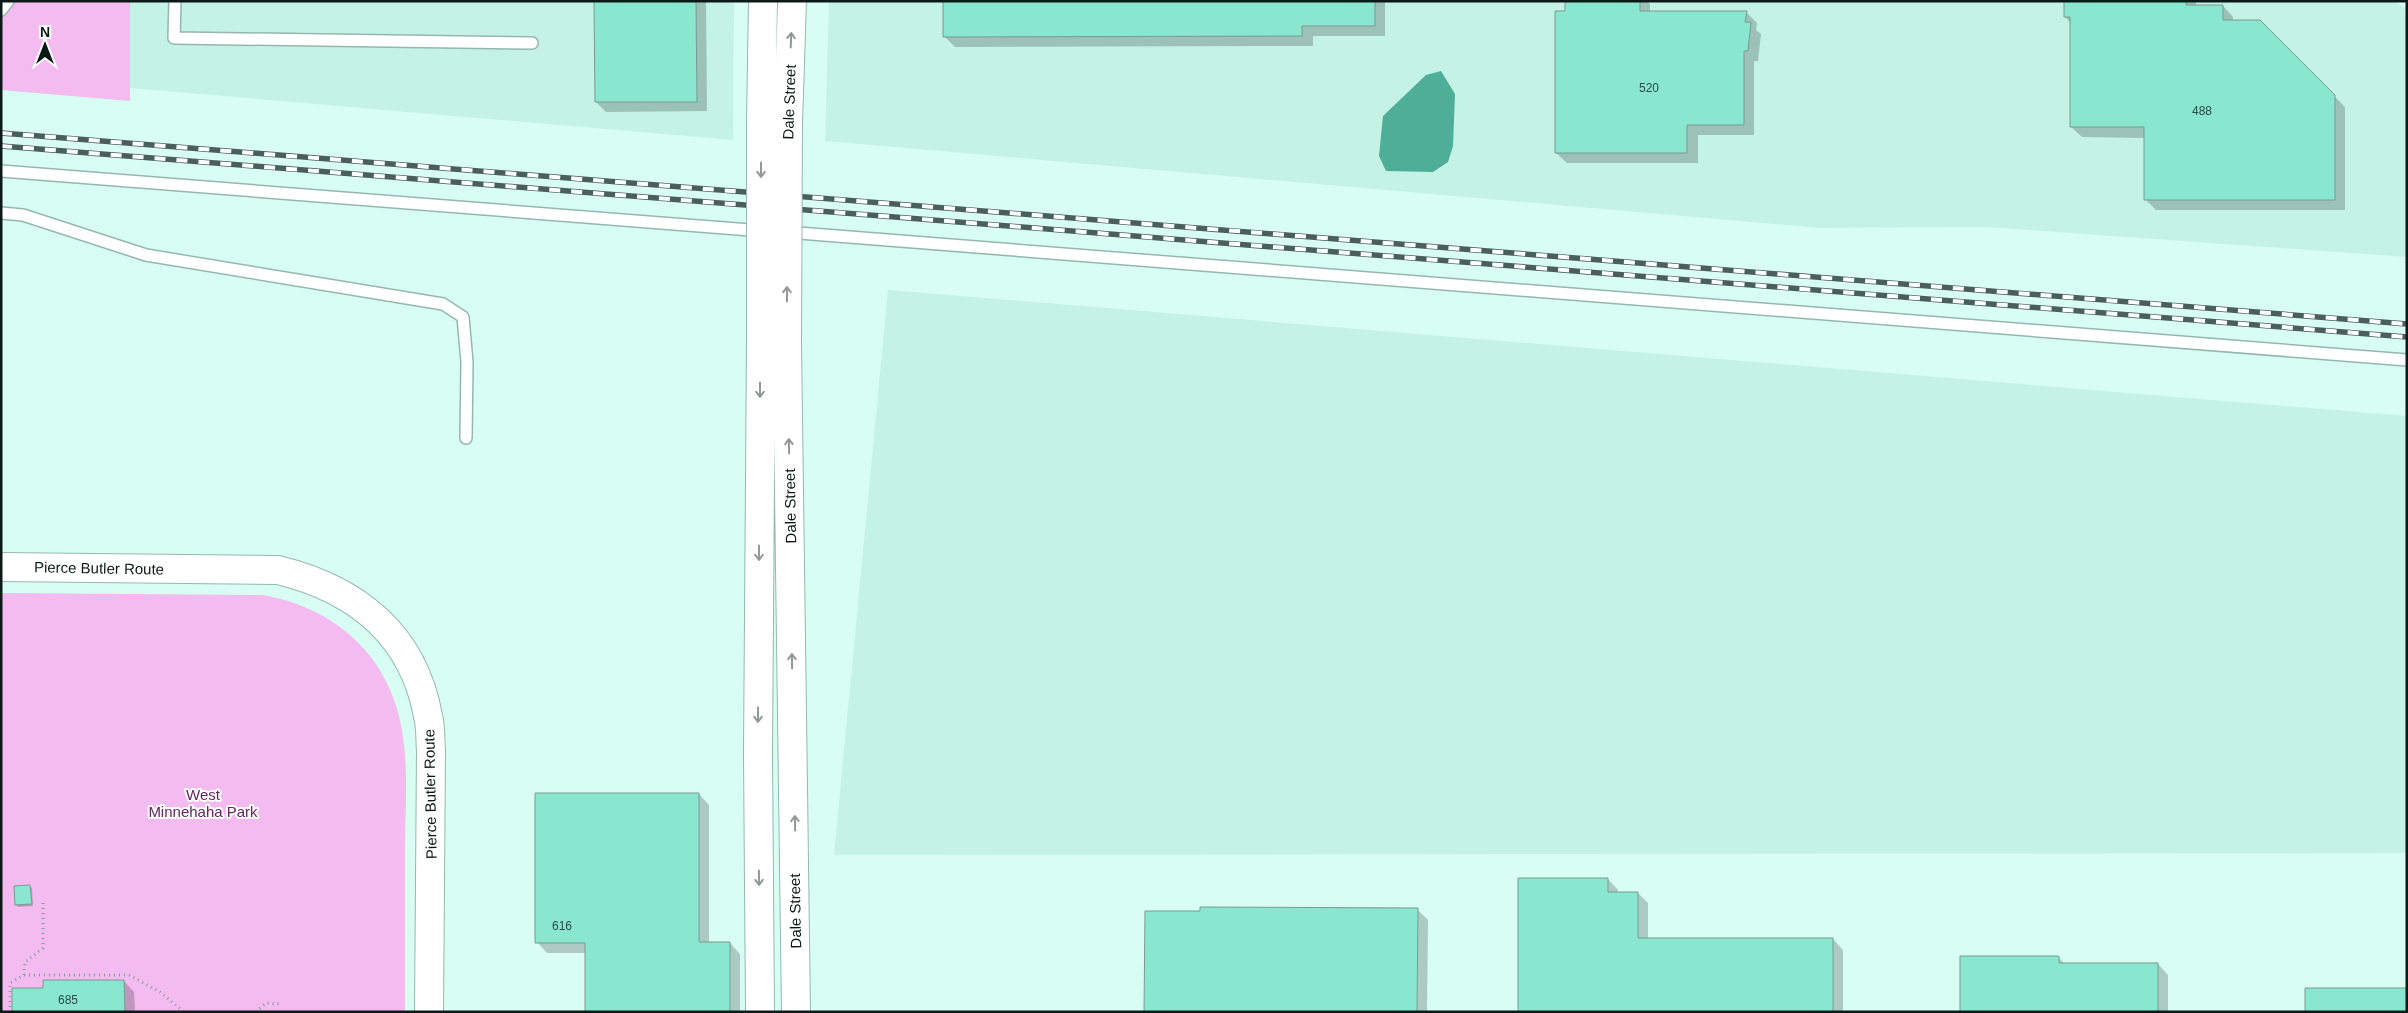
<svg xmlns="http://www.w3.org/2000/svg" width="2408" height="1013" viewBox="0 0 2408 1013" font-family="Arial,sans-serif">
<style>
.built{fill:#c4f2e5}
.green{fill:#f3bbef}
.water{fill:#4eae97}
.shadow{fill:#0003}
.building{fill:#89e7cf;stroke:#799b92}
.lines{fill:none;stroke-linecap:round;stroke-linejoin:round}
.service-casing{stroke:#94b8ad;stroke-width:14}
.secondary-casing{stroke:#94b8ad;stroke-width:30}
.path{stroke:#85a099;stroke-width:3;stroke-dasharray:1 4;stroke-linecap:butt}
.service{stroke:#fff;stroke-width:11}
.secondary{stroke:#fff;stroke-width:28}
.rail-casing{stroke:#4a5f5a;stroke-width:5.5}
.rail{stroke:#fff;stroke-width:4;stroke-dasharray:11;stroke-linecap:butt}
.secondary-bridge-casing{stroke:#94b8ad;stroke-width:30;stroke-linecap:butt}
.secondary-bridge{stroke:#fff;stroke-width:28}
.oneway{stroke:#929897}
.labels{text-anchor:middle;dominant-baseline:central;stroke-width:4;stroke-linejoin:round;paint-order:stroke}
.number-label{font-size:12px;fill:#2b4d45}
.street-label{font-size:15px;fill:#0c1a17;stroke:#fff}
.park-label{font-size:15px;fill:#652363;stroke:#fff}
</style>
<rect width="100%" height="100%" fill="#d8fdf2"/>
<path class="built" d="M130,1H734L733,140L130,88Z
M829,1H2395L2407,10V257L1987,227L1821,228L825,141Z
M888,290L2407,416V853L834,855Z"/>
<path class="green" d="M1,1H130V101L1,90Z
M1,593L262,595C341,608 397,664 404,745C408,779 405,814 405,848C405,903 405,957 405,1012H1Z"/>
<path class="water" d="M1441,71L1455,94L1453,146L1448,162L1433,172L1386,171L1379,156L1383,116L1426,75Z"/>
<path class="shadow" d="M595,1H706L707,111L606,112L596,102Z
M945,1H1385V36H1313V46L955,47L945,37Z
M1566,1H1647L1650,4V12H1746L1757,23L1756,30L1761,34L1758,61H1754V135H1698V163H1567L1556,153Z
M2065,1H2196V6H2223L2233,17V21H2260L2345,107V210H2156L2145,199L2146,138L2082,137L2071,127V23L2064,16Z
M699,794L709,805V943H730L740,954V1012H587V953H547L537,942Z
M1608,879L1618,890V893H1638L1648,903V939H1833L1843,950V1012H1519Z
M30,886L32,888L33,906L18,907L16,905Z
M1417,909L1428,920L1427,1012H1145Z
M2058,957L2065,964H2158L2168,975V1012H1962Z
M124,981L134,992L135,1012H13L44,989Z"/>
<path class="building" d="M594,1H696L697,102H595Z
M943,1H1375V26H1302V36L943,37Z
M1565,1H1640V11H1747L1745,22H1751L1748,51H1744V125H1687V153H1555V11H1565Z
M2064,1H2186V5H2223V20H2260L2335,95V200H2144V127H2070V17H2064Z
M535,793H699V942H730V1012H585V943H535Z
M1518,878H1608V892H1638V938H1833V1012H1518Z
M30,885L32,904L15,905L14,886Z
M1200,907L1418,908L1417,1012H1144L1145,911H1200Z
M1960,956H2059V963H2158V1012H1960Z
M43,980H124L125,1012H12V988H43Z
M2305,988H2407V1012H2305Z"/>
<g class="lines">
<defs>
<path id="service" d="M175,1L174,38L532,43
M1,10L8,1
M1,171L763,231
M1,213L23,215L146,255L443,304L463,317L467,362L466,438
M786,232L2407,360"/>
<path id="secondary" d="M761,122L763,1
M788,123L792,1
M787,343L796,1012
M1,567L278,570C356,589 413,634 428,716C431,727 430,739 431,751L429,1012
M760,1012L758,754L761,341"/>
</defs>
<use href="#service" class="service-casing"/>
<use href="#secondary" class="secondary-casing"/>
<path class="path" d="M24,975H129L160,992L184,1012
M10,1012V983L24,975L25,962L43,948V899
M256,1012L266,1003L281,1004"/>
<use href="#service" class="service"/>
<use href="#secondary" class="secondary"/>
<defs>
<path id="rail" d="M1,133L2407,324
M1,146L2407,337"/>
</defs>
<use href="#rail" class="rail-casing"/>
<use href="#rail" class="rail"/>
<defs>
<path id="secondary-bridge" d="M761,341V122
M787,343L788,123"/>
</defs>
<use href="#secondary-bridge" class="secondary-bridge-casing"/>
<use href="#secondary-bridge" class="secondary-bridge"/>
</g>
<defs><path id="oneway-shaft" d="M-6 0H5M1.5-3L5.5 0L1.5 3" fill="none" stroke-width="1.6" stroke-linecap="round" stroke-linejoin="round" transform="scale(1.25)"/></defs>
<g class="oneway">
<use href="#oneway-shaft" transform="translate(791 40) rotate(-88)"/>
<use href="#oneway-shaft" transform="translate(761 170) rotate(90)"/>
<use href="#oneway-shaft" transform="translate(787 294) rotate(-90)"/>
<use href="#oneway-shaft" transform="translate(760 390) rotate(90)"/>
<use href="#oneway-shaft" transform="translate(789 446) rotate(-91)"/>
<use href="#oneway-shaft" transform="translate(759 553) rotate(90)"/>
<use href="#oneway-shaft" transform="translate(792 661) rotate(-91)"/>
<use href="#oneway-shaft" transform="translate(758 715) rotate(90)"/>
<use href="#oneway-shaft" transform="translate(795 823) rotate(-91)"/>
<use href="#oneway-shaft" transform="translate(759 878) rotate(89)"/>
</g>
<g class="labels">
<g class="number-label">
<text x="1649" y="88">520</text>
<text x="2202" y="111">488</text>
<text x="562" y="926">616</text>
<text x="68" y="1000">685</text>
</g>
<g class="street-label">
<text transform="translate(789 102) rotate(-88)">Dale Street</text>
<text transform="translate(790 506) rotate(-91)">Dale Street</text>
<text transform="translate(99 568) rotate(1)">Pierce Butler Route</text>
<text transform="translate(430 794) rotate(-91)">Pierce Butler Route</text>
<text transform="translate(795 911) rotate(-91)">Dale Street</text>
</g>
<g class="park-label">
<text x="203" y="794">West<tspan x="203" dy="17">Minnehaha Park</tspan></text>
</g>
</g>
<rect width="2408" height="1013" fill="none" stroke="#0c1a17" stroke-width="5"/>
<g transform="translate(45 45)" stroke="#ffffff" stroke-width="4" paint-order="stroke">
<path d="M0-4L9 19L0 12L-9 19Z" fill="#0c1a17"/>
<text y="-8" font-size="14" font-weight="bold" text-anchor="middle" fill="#0c1a17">N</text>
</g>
</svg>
